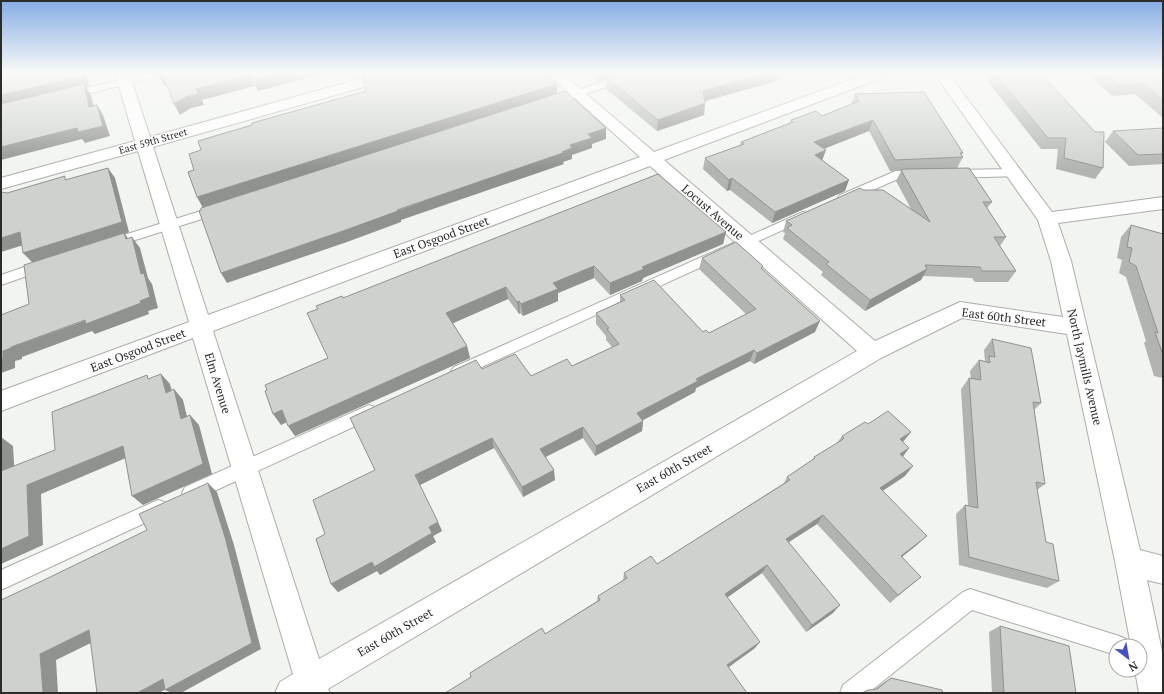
<svg xmlns="http://www.w3.org/2000/svg" width="1164" height="694" viewBox="0 0 1164 694" font-family="'PT Serif',serif">
<style>
.lines{fill:none;stroke-linecap:round;stroke-linejoin:round}
.service-casing{stroke:#abaea9;stroke-width:2}
.minor-casing{stroke:#abaea9;stroke-width:2}
.service{fill:#fff;fill-rule:evenodd}
.minor{fill:#fff;fill-rule:evenodd}
.wall{fill:#b1b4af}
.shaded-wall{fill:#90928f}
.building{fill:#ced1cc;stroke:#90928f}
.labels{text-anchor:middle;dominant-baseline:central;stroke-width:3;stroke-linejoin:round;paint-order:stroke}
.far-street-label{font-size:10px;fill:#2c2d2b;stroke:#fff}
.street-label{font-size:12px;fill:#2c2d2b;stroke:#fff}
</style>
<rect width="100%" height="100%" fill="#f1f4ef"/>
<g class="lines">
<defs>
<path id="service" d="M150,73H167L165,75L70,98L65,95L66,93Z
M631,73H645L643,75L555,104L551,105L546,102L547,100Z
M1013,169L1017,170L1019,173L1017,176L953,178L947,174L953,170Z
M898,170H919L925,174L919,178H900L848,201L844,202L838,198L840,195Z
M220,205L224,206L226,209L224,212L113,247L108,246L106,243L108,240Z
M803,212L807,213L809,216L807,219L464,375L459,377L454,375L451,371L454,367Z
M45,260L50,262L52,265L50,268L1,285V275Z
M369,405L375,407L377,412L375,417L197,499L191,501L185,499L182,493L185,487Z
M158,500L164,502L167,508L164,514L1,590V570Z
M970,589L1119,636L1126,639L1129,646H1116V655L972,610L868,693H840L843,685L963,592Z"/>
<path id="minor" d="M115,73H129L150,137L381,73H404L402,76L153,147L208,315L640,157L547,73H562L654,152L869,73H889L887,76L664,160L875,341L960,302L1063,317L1051,261L1038,220L934,73H948L1052,212L1163,197V209L1058,223L1071,261L1140,550L1163,556V584L1147,580L1163,656V693H1139L1135,670H1140V646H1131L1115,561L1067,334L962,318L881,358L328,689L330,693H275L280,682L293,674L193,338L1,411V391L189,322L138,151L1,189V178L135,141ZM650,166L857,351L319,659L213,331Z"/>
</defs>
<use href="#service" class="service-casing"/>
<use href="#minor" class="minor-casing"/>
<use href="#service" class="service"/>
<use href="#minor" class="minor"/>
</g>
<path class="wall" d="M587,73H794L781,77L780,80L705,101L704,115L657,131L606,89L607,79L598,82Z
M992,73H1040L1103,168L1095,179L1056,169L1058,149H1041L988,82Z
M1088,73H1163V118L1135,94L1112,96L1087,74Z
M855,94L963,153L961,156L963,157L957,168L992,202L987,208L1006,237L1000,246L1016,271L1008,282H975L972,278L923,276L921,280L865,311L821,275L823,272L783,239L785,233L783,232L786,221L863,190L911,209L896,181L901,171H890L869,131L823,149L822,160L845,191L772,223L730,190L727,191L703,169L705,158L740,145L741,142L790,123L791,120L822,116L851,105Z
M1163,128V164L1129,166L1105,142L1113,131Z
M1131,225L1163,234V378L1154,376L1144,343L1146,341L1126,277L1119,273L1122,260L1117,258L1121,237Z
M726,232L723,244L643,278L642,281L610,295L594,278L558,293V301L523,316L520,313L519,314L508,299L453,323L467,346L470,358L295,436L286,422L281,425L267,390L328,358L318,309L343,298Z
M702,258L763,266L762,269L815,332L754,364L750,361L696,388L695,392L643,420V421L642,431L595,456L583,438L546,457L555,480L523,497L494,448L420,485L442,531L433,536L436,542L380,575L377,571L338,592L331,584L325,534L375,470L482,369L531,376L572,366L612,347L606,340V336L596,324V313L620,302V295L703,332L709,333L746,314L699,269Z
M992,339L1041,403L1034,410L1045,484L1037,490L1046,542L1059,581L1047,588L959,565L956,514L965,505H968L961,389L969,378L971,379L970,371L979,360L985,361L984,350Z
M868,424L903,442L909,448L902,457L905,476L882,491L918,544L902,557L921,577L890,603L817,524L789,542L833,613L806,632L762,573L727,597L755,648L729,667L545,634L597,601L598,596L623,581L624,573L657,564L784,483L787,477L812,460L814,457L837,443L842,436Z
M1000,626L1076,693H992L989,632Z
M891,678L943,693L875,689L883,683Z"/>
<path class="shaded-wall" d="M82,73H86L89,86L86,87L91,95L96,117L1,107V95Z
M162,73L168,84L164,86L158,74Z
M280,73H326L258,91L253,80Z
M361,73H376L362,77Z
M545,73H551V79Z
M598,73H625L607,78V79L598,82Z
M768,73H794L781,77L780,80L702,102L703,91Z
M250,75L255,86L202,100L204,105L191,108L180,115L174,104L196,89Z
M557,84V95L203,208L197,197Z
M705,103L704,115L657,131L658,120Z
M97,105L103,115L110,136L85,143L82,139L1,160V147Z
M873,120L869,131L811,154L814,142Z
M606,128V139L592,144V148L572,155V159L563,162L564,164L401,220V222L347,242L227,283L221,273L562,152L570,145L588,134Z
M826,150L822,161L815,155Z
M108,168L115,178L129,232L125,234L132,244L126,239L33,263L23,253Z
M732,178L730,190L727,191L729,180Z
M849,180L845,191L772,223L775,212Z
M20,232L30,243L1,252V238Z
M726,232L723,244L643,278L642,281L610,295V283L642,267Z
M132,237L140,248L148,278L152,284L158,308L148,311L149,314L95,334L92,331L22,357V359L15,361V368L1,373V359L3,351L11,347L140,301L141,274Z
M594,266V278L558,293V301L523,316L521,304L553,283Z
M927,269L921,280L865,311L870,300Z
M506,287L508,299L449,325L446,313Z
M519,301L520,313L519,314L517,302Z
M820,321L815,332L754,364L757,353Z
M467,346L470,358L295,436L288,426Z
M754,350L750,361L696,388L695,392L636,424L637,413L696,379Z
M161,374L170,384L175,403L166,393Z
M174,389L183,400L190,429L181,419Z
M282,410L289,421L281,425L273,414Z
M190,415L199,425L212,474L143,505L132,496Z
M643,421L642,431L595,456L596,446Z
M583,427V438L541,459L540,449Z
M911,432L903,442L892,449L900,439Z
M1,437L13,446L15,480L1,471Z
M492,438L494,448L420,485L415,475Z
M123,446L133,455L41,494L43,545L1,564V549L27,485Z
M909,448L902,458L900,454Z
M913,466L905,476L872,498L880,488Z
M554,470L555,480L523,497L522,487Z
M208,483L217,492L234,545L261,649L181,693H172L165,690Z
M823,515L817,524L781,547L786,539Z
M438,522L442,531L433,536L436,542L380,575L377,571L338,592L331,584Z
M927,536L918,544L893,564L901,556Z
M767,565L762,573L721,602L725,594Z
M840,605L833,613L806,632L812,625Z
M89,630L103,637L56,660L58,693H43L40,654Z
M760,642L755,648L723,671L727,665Z
M163,679L175,684L159,693H137Z"/>
<path class="building" d="M1,73H82L83,76L1,95Z
M157,73H280L253,80L250,75L196,89L198,94L186,97L174,104L162,73L158,74Z
M377,73H546H545L557,84L197,197L188,172L194,170L189,154L201,150L198,141L252,125V123L366,91L362,77Z
M621,73H768L703,91L705,103L658,120L607,78Z
M994,73H1040L1095,132H1104L1103,168L1064,158L1066,138H1048Z
M1105,73H1163V100L1143,84L1119,85Z
M84,84L89,107L97,105L103,126L78,132L77,128L1,147V104Z
M565,91L606,128L588,134L592,138L570,145L572,148L562,152L563,153L397,210L398,211L343,231L221,273L199,211L201,210V208Z
M924,92L963,153H960L963,157L895,160L873,120L814,142L826,150L815,155L849,180L775,212L732,178L729,180L705,158L744,144L741,142L793,122L791,120L816,111L822,116L859,101L855,94Z
M1163,128V154L1138,155L1113,131Z
M108,168L122,222L23,253L20,232L1,238V192L7,193L65,176V180Z
M969,168L992,202H983L1006,237H994L1016,271H982L980,267L925,265L927,269L870,300L826,264L829,262L787,228L792,225L786,221L860,188L863,190H883L930,222L901,170L905,169Z
M658,174L726,232L642,267L644,269L610,283L594,266L553,283L558,289L521,304L519,301L517,302L506,287L446,313L467,346L288,426L282,410L273,414L265,391L267,390L265,385L328,358L307,313L318,309L316,306L342,296L343,298Z
M1131,225L1163,234V355L1155,332L1158,333L1136,266L1129,262L1132,248L1127,247Z
M124,233L126,239L132,237L141,274L144,273L150,297L140,301L141,303L86,324L85,320L11,347V348L3,351V358L1,359V315L29,304L24,265Z
M736,242L763,266L761,268L820,321L757,353L754,350L696,379L698,381L637,413L643,421L596,446L583,427L540,449L554,470L522,487L492,438L415,475L438,522L429,527L432,533L374,567L372,562L331,584L316,539L325,534L313,500L375,470L350,418L476,360L482,369L515,354L531,376L567,359L572,366L619,344L607,329L609,328L596,313L625,300L620,295L654,280L703,332L706,330L709,333L756,309L702,258Z
M992,339L1031,348L1041,403L1033,402L1045,484L1036,482L1046,542L1053,544L1059,581L969,557L965,505L978,508L969,378L981,380L979,360L990,363L989,356L995,357Z
M161,374L166,393L174,389L181,419L190,415L203,464L132,496L123,446L27,485L29,536L1,549V468V471L55,450L52,412L147,375L148,379Z
M888,411L911,432L900,439L909,448L900,454L913,466L880,488L927,536L901,556L921,577L898,595L823,515L786,539L840,605L812,625L767,565L725,594L760,642L727,665L747,693H445L471,677L470,673L542,628L545,634L600,600L598,596L627,578L624,573L651,556L657,564L790,480L787,477L815,458L814,457L842,440L844,438L842,436L865,422L868,424Z
M208,483L225,537L252,643L165,690L163,679L137,693H97L89,630L40,654L43,693H1V600L44,580L147,530L139,514Z
M1000,626L1069,646L1076,693H1004Z
M891,678L942,690L943,693H862L868,690L877,689Z"/>
<linearGradient id="sky" x2="0" y2="1"><stop stop-color="#86ade5"/><stop offset="0.43" stop-color="#f9faf8"/><stop offset="1" stop-color="#f9faf8" stop-opacity="0"/></linearGradient>
<rect width="1164" height="170" fill="url(#sky)"/>
<g class="labels">
<g class="far-street-label">
<text transform="translate(153 141) rotate(-16)">East 59th Street</text>
</g>
<g class="street-label">
<text transform="translate(713 212) rotate(41)">Locust Avenue</text>
<text transform="translate(441 237) rotate(-20)">East Osgood Street</text>
<text transform="translate(1004 317) rotate(7)">East 60th Street</text>
<text transform="translate(138 350) rotate(-21)">East Osgood Street</text>
<text transform="translate(1085 367) rotate(77)">North Jaymills Avenue</text>
<text transform="translate(218 383) rotate(73)">Elm Avenue</text>
<text transform="translate(674 468) rotate(-30)">East 60th Street</text>
<text transform="translate(395 632) rotate(-30)">East 60th Street</text>
</g>
</g>
<rect width="1164" height="694" fill="none" stroke="#2c2d2b" stroke-width="4"/>
<g transform="translate(1128 658) rotate(149)"><circle r="19" fill="#ffffff" stroke="#ababaa"/>
<path d="M0-3L7 15L0 10L-7 15Z" fill="#4451c6"/>
<text y="-6" font-size="11" font-weight="bold" text-anchor="middle" fill="#2c2d2b">N</text>
</g>
</svg>
